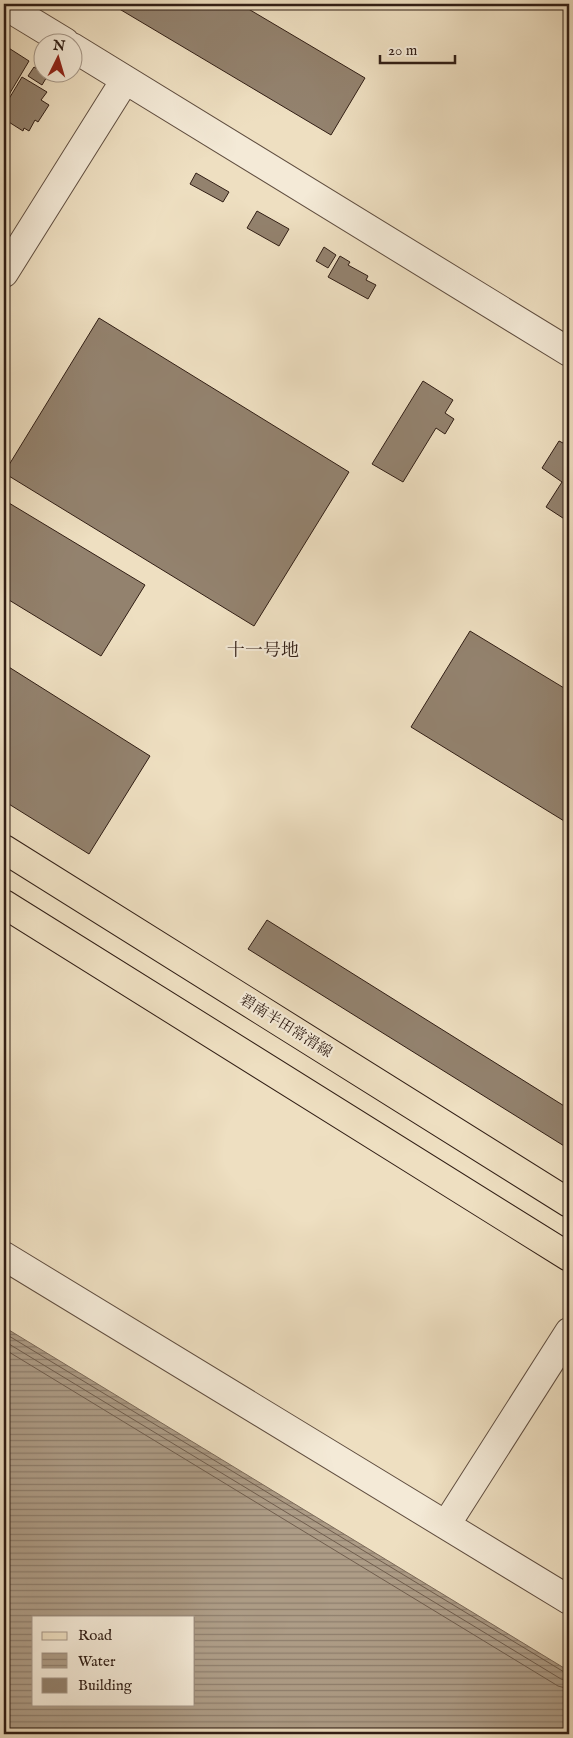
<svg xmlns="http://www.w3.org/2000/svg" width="573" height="1738" viewBox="0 0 573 1738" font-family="'IM FELL English','Noto Serif JP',serif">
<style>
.water{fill:url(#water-rules);stroke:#7c6a59;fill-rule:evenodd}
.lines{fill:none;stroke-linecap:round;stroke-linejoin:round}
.shore{stroke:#705e4e;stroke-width:1}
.building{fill:#93826e;stroke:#311e15}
.minor-casing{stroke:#604e40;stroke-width:30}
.major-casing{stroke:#311e15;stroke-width:30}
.minor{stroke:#f4ead7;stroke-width:28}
.major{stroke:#eedfc1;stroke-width:28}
.labels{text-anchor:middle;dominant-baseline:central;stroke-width:4.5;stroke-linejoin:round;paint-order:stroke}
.street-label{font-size:15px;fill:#311e15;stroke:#f4ead7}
.quarter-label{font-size:18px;fill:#311e15;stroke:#f4ead7}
</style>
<defs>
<pattern id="water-rules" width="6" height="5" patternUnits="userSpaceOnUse" patternTransform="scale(1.25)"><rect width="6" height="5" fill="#ae9d87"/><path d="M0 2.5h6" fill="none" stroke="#8e7f6d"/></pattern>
</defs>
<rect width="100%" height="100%" fill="#eedfc1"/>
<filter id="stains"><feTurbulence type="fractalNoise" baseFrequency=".004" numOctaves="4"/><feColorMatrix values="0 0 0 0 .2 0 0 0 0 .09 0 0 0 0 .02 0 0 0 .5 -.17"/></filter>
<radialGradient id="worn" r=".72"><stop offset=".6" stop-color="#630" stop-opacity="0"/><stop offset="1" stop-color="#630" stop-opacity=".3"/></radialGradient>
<path class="water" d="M4,1327L569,1671V1734H4ZM34,1617H194V1704H34Z"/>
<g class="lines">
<path class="shore" d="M4,1333L569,1675
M4,1341L561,1679L569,1681
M4,1349L558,1686L569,1689"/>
</g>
<path class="building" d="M111,4H240L365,78L331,135Z
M4,45L29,61L4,103Z
M34,67L48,75L42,85L28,76Z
M22,77L47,92L41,100L49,105L38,122L35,120L29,131L24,128L23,131L4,119V107Z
M196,173L229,192L223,202L190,184Z
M257,211L289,229L279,246L247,228Z
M324,247L336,255L328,268L316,261Z
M340,256L350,262L348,265L368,276L366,280L376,285L368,299L328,277Z
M99,318L349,472L254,626L4,473Z
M423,381L453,400L445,413L454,419L445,434L436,428L403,482L372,464Z
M559,441L569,446V522L546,507L562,482L542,468Z
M4,500L145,585L101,656L4,597Z
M470,631L569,691V824L411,727Z
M4,664L150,756L89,854L4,801Z
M267,920L569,1109V1149L248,949Z"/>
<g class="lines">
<defs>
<path id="minor" d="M4,5L65,42
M72,47L569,352
M4,273L125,80
M4,1256L569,1600
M446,1525L569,1332"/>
<path id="major" d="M4,849L569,1203
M4,904L569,1257"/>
</defs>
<use href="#minor" class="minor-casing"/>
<use href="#major" class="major-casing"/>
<use href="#minor" class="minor"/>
<use href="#major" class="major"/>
</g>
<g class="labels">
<g class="street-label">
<text transform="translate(286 1026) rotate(32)">碧南半田常滑線</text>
</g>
<g class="quarter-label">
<text x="263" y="651">十一号地</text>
</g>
</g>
<rect width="573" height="1738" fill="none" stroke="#eedfc1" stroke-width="20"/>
<rect x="5" y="5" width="563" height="1728" fill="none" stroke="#311e15" stroke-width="2.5"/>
<rect x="10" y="10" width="553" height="1718" fill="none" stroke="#311e15"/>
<rect x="32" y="1616" width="162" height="90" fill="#f4ead7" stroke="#a69889"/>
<rect x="42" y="1632" width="25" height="8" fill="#eedfc1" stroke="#a69889"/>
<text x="78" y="1640" font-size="15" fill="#311e15">Road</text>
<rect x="42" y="1653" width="25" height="15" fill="url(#water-rules)" stroke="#a69889"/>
<text x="78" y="1666" font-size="15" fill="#311e15">Water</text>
<rect x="42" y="1678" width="25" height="15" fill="#93826e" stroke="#a69889"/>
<text x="78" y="1690" font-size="15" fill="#311e15">Building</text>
<g transform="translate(58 58) rotate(5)"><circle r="24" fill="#f4ead7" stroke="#a69889"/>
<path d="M0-4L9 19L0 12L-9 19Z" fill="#8f2418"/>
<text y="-8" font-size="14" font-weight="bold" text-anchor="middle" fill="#311e15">N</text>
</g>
<path d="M380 55v8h75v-8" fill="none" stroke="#311e15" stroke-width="2.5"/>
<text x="388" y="55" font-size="15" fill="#311e15" stroke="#f4ead7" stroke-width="4" paint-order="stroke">20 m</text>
<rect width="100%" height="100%" filter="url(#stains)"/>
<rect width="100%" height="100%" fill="url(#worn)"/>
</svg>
